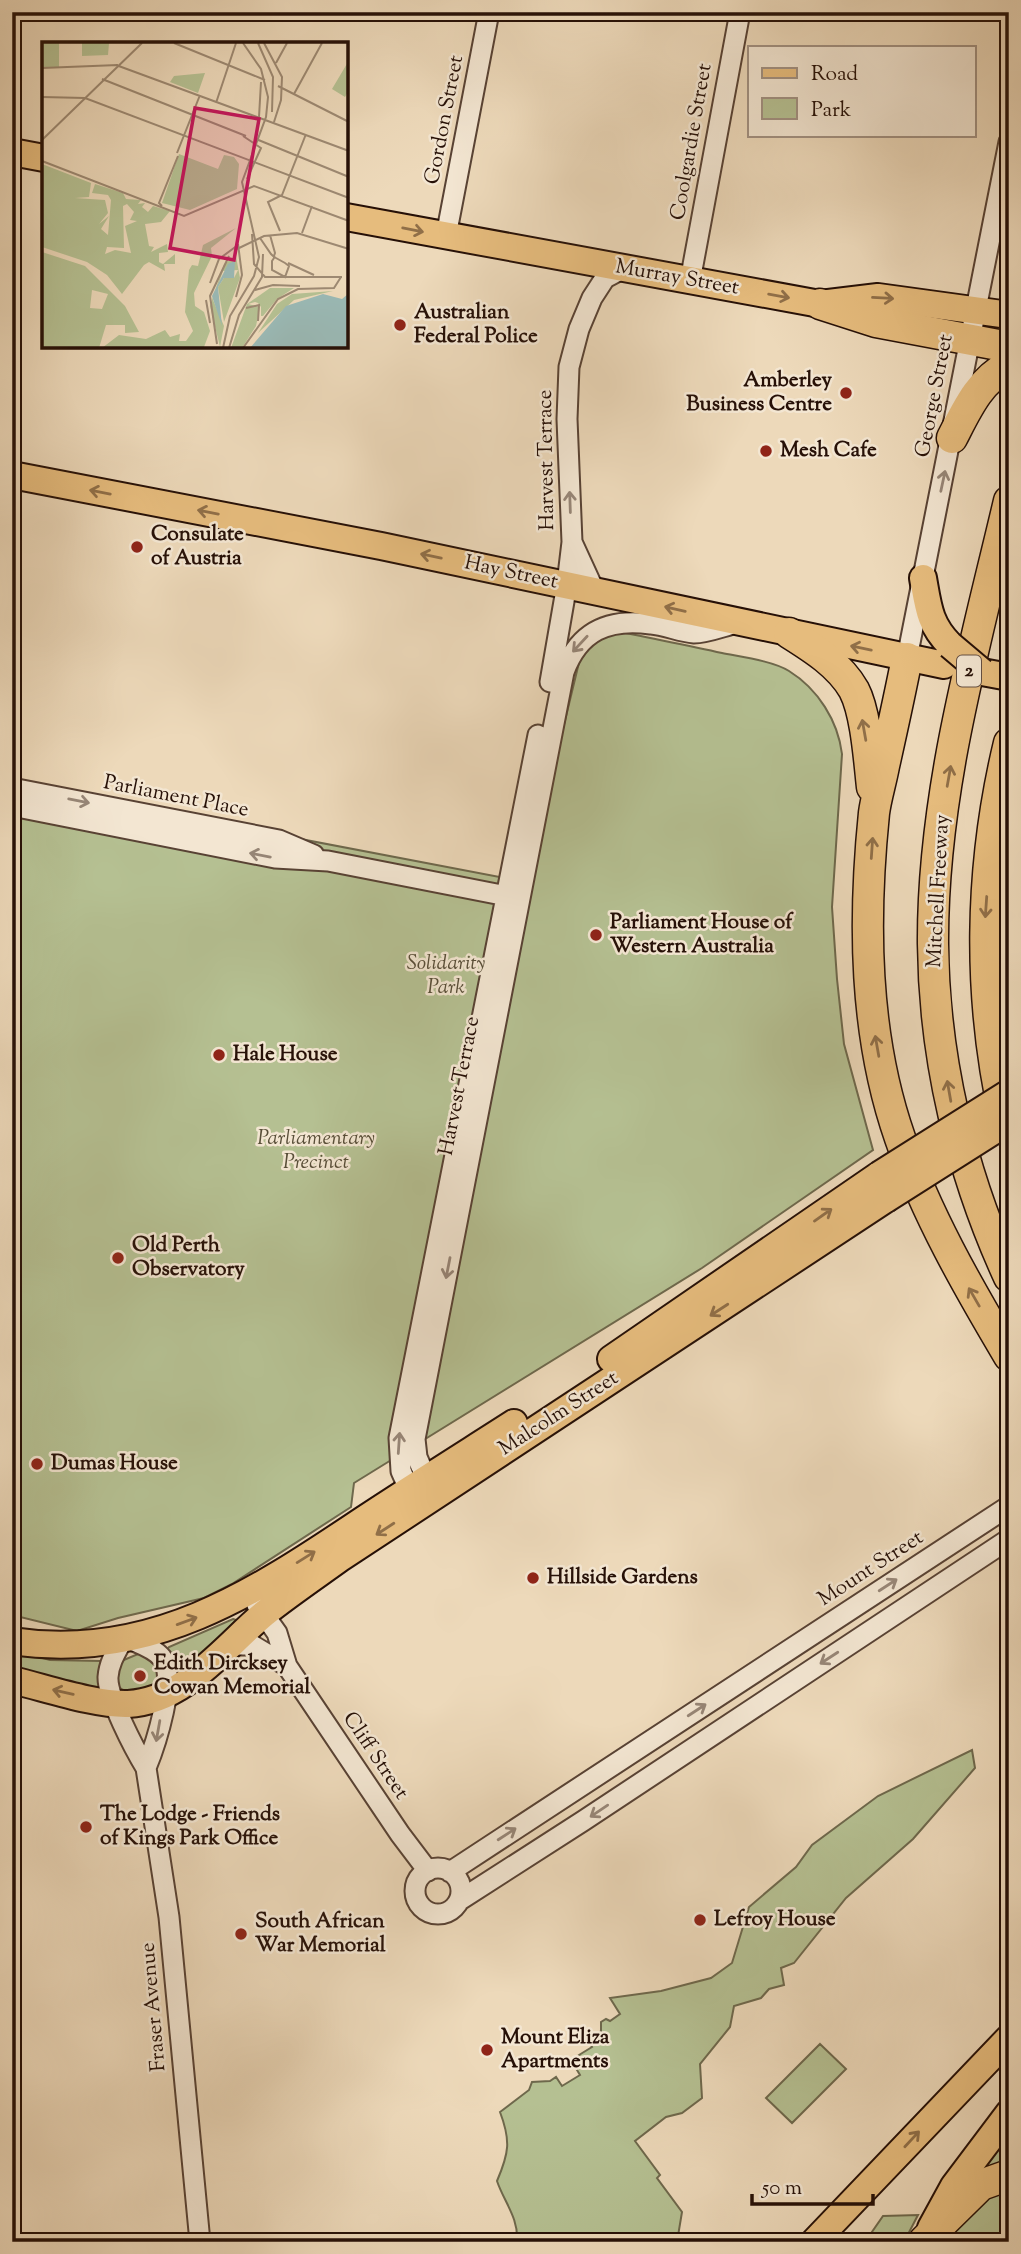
<svg xmlns="http://www.w3.org/2000/svg" width="1021" height="2254" viewBox="0 0 1021 2254" font-family="'Sorts Mill Goudy',serif">
<style>
.green{fill:#b5c092;stroke:#6e684c;stroke-width:2}
.lines{fill:none;stroke-linecap:round;stroke-linejoin:round}
.minor-casing{stroke:#584234;stroke-width:23}
.major-casing{stroke:#261007;stroke-width:30}
.highway-casing{stroke:#261007;stroke-width:33}
.minor{stroke:#f3e6d2;stroke-width:19}
.major{stroke:#e6bc7d;stroke-width:26}
.highway{stroke:#e6bc7d;stroke-width:30}
.major-bridge-casing{stroke:#261007;stroke-width:30;stroke-linecap:butt}
.major-bridge{stroke:#e6bc7d;stroke-width:26}
.oneway{stroke:#906f48}
.oneway2{stroke:#978677}
.poi-dot{fill:#8f2418;stroke:#f3e6d2;stroke-width:2.5}
.labels{text-anchor:middle;dominant-baseline:central;stroke-width:5;stroke-linejoin:round;paint-order:stroke}
.shield{fill:#f3e6d2;stroke:#645044;stroke-width:2}
.shield-label{font-size:19px;font-weight:bold;fill:#261007}
.street-label{font-size:21px;fill:#261007;stroke:#f3e6d2}
.poi-label{font-size:21px;font-weight:bold;fill:#261007;stroke:#f3e6d2;text-anchor:start}
.park-label{font-size:21px;font-style:italic;fill:#584e38;stroke:#f3e6d2}
.inset-road{fill:none;stroke:#9d8972;stroke-width:2}
.view{fill:#c2185b;fill-opacity:0.15;stroke:#c2185b;stroke-width:3.5}
.inset-edge{fill:none;stroke:#261007;stroke-width:3.5}
</style>
<rect width="100%" height="100%" fill="#edd9ba"/>
<filter id="stains"><feTurbulence type="fractalNoise" baseFrequency=".00286" numOctaves="4"/><feColorMatrix values="0 0 0 0 .2 0 0 0 0 .09 0 0 0 0 .02 0 0 0 .5 -.17"/></filter>
<radialGradient id="worn" r=".72"><stop offset=".6" stop-color="#630" stop-opacity="0"/><stop offset="1" stop-color="#630" stop-opacity=".3"/></radialGradient>
<path class="green" d="M612,630C649,638 686,645 722,653C742,657 773,661 789,671C818,689 838,721 842,754L832,907L837,979L844,1044L873,1150L702,1268L354,1483L351,1507L232,1584L204,1598L118,1618L77,1631L12,1615V784L526,882L583,646Z
M233,1619L236,1620L193,1665L176,1678L167,1650L169,1647Z
M12,1650L50,1660L101,1661L102,1690L12,1671Z
M138,1654H145L158,1662L159,1684L128,1694L115,1684L119,1662Z
M972,1750L975,1768L913,1839L846,1898L794,1963L781,1968L784,1985L769,1989L761,1998L734,2006L730,2027L700,2064L702,2098L682,2113L666,2117L635,2141L660,2175L657,2178L682,2212L677,2242H517C519,2218 504,2202 497,2181C509,2153 511,2141 500,2112L529,2090L532,2082L550,2081L556,2077L562,2086L580,2075L574,2065L582,2060L579,2055L592,2047L589,2042L601,2031V2022L606,2019L610,2021L620,2014L610,1998L661,1991L711,1978L732,1963L749,1907L796,1867L812,1845L878,1796Z
M820,2044L846,2069L792,2123L766,2098Z
M1009,2129V2168L965,2190Z
M1009,2186V2242H936L970,2205Z
M918,2215L904,2242H865L883,2216Z"/>
<g class="lines">
<defs>
<path id="minor" d="M446,236L489,12
M690,281L740,12
M594,590L572,542L567,419L569,367L579,329L592,298L605,278L622,269
M907,658L1009,142
M550,682L567,584L572,542
M12,788L279,840L314,855
M12,806L275,858L328,861L517,898
M431,1490L417,1457L415,1439L564,672C579,631 608,618 651,624C665,625 680,632 694,633C707,633 724,626 737,623
M414,1500L401,1471L399,1438L538,735
M257,1605L277,1633L287,1666L400,1834L428,1871
M129,1639C140,1644 154,1648 162,1658C178,1677 155,1746 146,1768
M122,1641C116,1652 109,1663 108,1677C107,1697 135,1750 146,1768L169,1917L200,2242
M229,1645H252L287,1666
M415 1891a23 23 0 1 1 46 0a23 23 0 1 1-46 0Z
M450,1872L1009,1506
M460,1900L583,1821L1009,1539"/>
<path id="major" d="M12,152L44,158
M346,217L820,304L878,297L1009,315
M12,475L381,546L944,665
M923,578C928,606 929,624 950,645
M982,672L1009,677
M611,1359L879,1175
M12,1641C150,1662 254,1593 363,1520C413,1487 464,1455 514,1423
M12,1680C46,1688 95,1705 128,1704C185,1701 224,1647 265,1613C289,1594 314,1577 339,1559L886,1199
M931,2228L954,2186L1009,2113
M814,2242L1009,2038"/>
<path id="highway" d="M820,304L876,322L1009,347
M952,438C967,409 979,381 1009,365
M1009,501C975,646 932,794 933,944C934,1058 961,1173 1009,1277
M789,633C813,648 840,665 854,690C866,713 869,760 872,787
M907,658C900,694 892,730 884,766C881,782 876,798 874,813C863,921 864,1035 900,1138C926,1214 968,1287 1009,1356
M997,958L1009,908
M1006,1124C977,998 979,868 1009,743
M924,2241L981,2185L1009,2175"/>
</defs>
<use href="#minor" class="minor-casing"/>
<use href="#major" class="major-casing"/>
<use href="#highway" class="highway-casing"/>
<use href="#minor" class="minor"/>
<use href="#major" class="major"/>
<use href="#highway" class="highway"/>
<defs>
<path id="major-bridge" d="M950,645L982,672
M879,1175L1009,1093
M886,1199L1009,1121"/>
</defs>
<use href="#major-bridge" class="major-bridge-casing"/>
<use href="#major-bridge" class="major-bridge"/>
</g>
<defs><path id="oneway-shaft" d="M-6 0H5M1.5-3L5.5 0L1.5 3" fill="none" stroke-width="1.6" stroke-linecap="round" stroke-linejoin="round" transform="scale(1.75)"/></defs>
<g class="oneway">
<use href="#oneway-shaft" transform="translate(413 230) rotate(11)"/>
<use href="#oneway-shaft" transform="translate(779 296) rotate(10)"/>
<use href="#oneway-shaft" transform="translate(883 298) rotate(3)"/>
<use href="#oneway-shaft" transform="translate(100 492) rotate(-169)"/>
<use href="#oneway-shaft" transform="translate(208 512) rotate(-169)"/>
<use href="#oneway-shaft" transform="translate(431 556) rotate(-168)"/>
<use href="#oneway-shaft" transform="translate(675 609) rotate(-167)"/>
<use href="#oneway-shaft" transform="translate(861 648) rotate(-168)"/>
<use href="#oneway-shaft" transform="translate(864 730) rotate(-100)"/>
<use href="#oneway-shaft" transform="translate(949 776) rotate(-80)"/>
<use href="#oneway-shaft" transform="translate(872 848) rotate(-86)"/>
<use href="#oneway-shaft" transform="translate(986 907) rotate(94)"/>
<use href="#oneway-shaft" transform="translate(877 1046) rotate(-100)"/>
<use href="#oneway-shaft" transform="translate(949 1091) rotate(-100)"/>
<use href="#oneway-shaft" transform="translate(823 1215) rotate(-35)"/>
<use href="#oneway-shaft" transform="translate(974 1297) rotate(-120)"/>
<use href="#oneway-shaft" transform="translate(719 1310) rotate(147)"/>
<use href="#oneway-shaft" transform="translate(385 1529) rotate(147)"/>
<use href="#oneway-shaft" transform="translate(306 1557) rotate(-32)"/>
<use href="#oneway-shaft" transform="translate(187 1621) rotate(-20)"/>
<use href="#oneway-shaft" transform="translate(63 1692) rotate(-167)"/>
<use href="#oneway-shaft" transform="translate(912 2139) rotate(-47)"/>
</g>
<g class="oneway2">
<use href="#oneway-shaft" transform="translate(943 481) rotate(-78)"/>
<use href="#oneway-shaft" transform="translate(570 502) rotate(-92)"/>
<use href="#oneway-shaft" transform="translate(580 644) rotate(133)"/>
<use href="#oneway-shaft" transform="translate(79 801) rotate(11)"/>
<use href="#oneway-shaft" transform="translate(260 855) rotate(-169)"/>
<use href="#oneway-shaft" transform="translate(448 1268) rotate(101)"/>
<use href="#oneway-shaft" transform="translate(399 1443) rotate(-86)"/>
<use href="#oneway-shaft" transform="translate(888 1585) rotate(-33)"/>
<use href="#oneway-shaft" transform="translate(829 1658) rotate(147)"/>
<use href="#oneway-shaft" transform="translate(697 1710) rotate(-33)"/>
<use href="#oneway-shaft" transform="translate(158 1731) rotate(100)"/>
<use href="#oneway-shaft" transform="translate(599 1811) rotate(146)"/>
<use href="#oneway-shaft" transform="translate(507 1834) rotate(-33)"/>
</g>
<g class="poi-dot">
<circle cx="400" cy="325" r="7"/>
<circle cx="846" cy="393" r="7"/>
<circle cx="766" cy="451" r="7"/>
<circle cx="137" cy="547" r="7"/>
<circle cx="596" cy="935" r="7"/>
<circle cx="219" cy="1055" r="7"/>
<circle cx="118" cy="1258" r="7"/>
<circle cx="37" cy="1464" r="7"/>
<circle cx="533" cy="1578" r="7"/>
<circle cx="140" cy="1676" r="7"/>
<circle cx="86" cy="1827" r="7"/>
<circle cx="700" cy="1920" r="7"/>
<circle cx="241" cy="1934" r="7"/>
<circle cx="487" cy="2050" r="7"/>
</g>
<g class="labels">
<rect class="shield" x="957" y="655.5" width="24" height="31" rx="5"/>
<g class="shield-label">
<text x="969" y="671">2</text>
</g>
<g class="street-label">
<text transform="translate(445 120) rotate(-79)">Gordon Street</text>
<text transform="translate(692 142) rotate(-80)">Coolgardie Street</text>
<text transform="translate(677 278) rotate(10)">Murray Street</text>
<text transform="translate(935 396) rotate(-79)">George Street</text>
<text transform="translate(547 460) rotate(-91)">Harvest Terrace</text>
<text transform="translate(511 573) rotate(12)">Hay Street</text>
<text transform="translate(176 797) rotate(11)">Parliament Place</text>
<text transform="translate(939 891) rotate(-87)">Mitchell Freeway</text>
<text transform="translate(460 1086) rotate(-79)">Harvest Terrace</text>
<text transform="translate(559 1414) rotate(-33)">Malcolm Street</text>
<text transform="translate(871 1569) rotate(-33)">Mount Street</text>
<text transform="translate(375 1756) rotate(56)">Cliff Street</text>
<text transform="translate(154 2007) rotate(-95)">Fraser Avenue</text>
</g>
<g class="poi-label">
<text x="414" y="313">Australian<tspan x="414" dy="24">Federal Police</tspan></text>
<text x="832" y="381" text-anchor="end">Amberley<tspan x="832" dy="24">Business Centre</tspan></text>
<text x="780" y="451">Mesh Cafe</text>
<text x="151" y="535">Consulate<tspan x="151" dy="24">of Austria</tspan></text>
<text x="610" y="923">Parliament House of<tspan x="610" dy="24">Western Australia</tspan></text>
<text x="233" y="1055">Hale House</text>
<text x="132" y="1246">Old Perth<tspan x="132" dy="24">Observatory</tspan></text>
<text x="51" y="1464">Dumas House</text>
<text x="547" y="1578">Hillside Gardens</text>
<text x="154" y="1664">Edith Dircksey<tspan x="154" dy="24">Cowan Memorial</tspan></text>
<text x="100" y="1815">The Lodge - Friends<tspan x="100" dy="24">of Kings Park Office</tspan></text>
<text x="714" y="1920">Lefroy House</text>
<text x="255" y="1922">South African<tspan x="255" dy="24">War Memorial</tspan></text>
<text x="501" y="2038">Mount Eliza<tspan x="501" dy="24">Apartments</tspan></text>
</g>
<g class="park-label">
<text x="446" y="964">Solidarity<tspan x="446" dy="24">Park</tspan></text>
<text x="316" y="1139">Parliamentary<tspan x="316" dy="24">Precinct</tspan></text>
</g>
</g>
<g transform="translate(42 42)">
<rect width="306" height="306" fill="#edd9ba"/>
<path d="M0,1H17V25H0ZM40,1H67L66,13L40,14ZM306,20V50L303,55L290,47ZM163,31L156,51L128,40L132,34ZM137,112L176,127L182,113L192,115L197,122L195,147L148,168L120,161ZM0,122L49,141L47,155L33,156L63,158L66,171L57,182L67,174L59,187L66,193L69,158L66,153L50,151L53,142L81,151L84,157L99,158L96,162L103,161L100,165L106,170L111,164L128,169L119,180L103,182L107,204L112,205L109,210L125,202L126,210L117,211V220L121,222L133,212V222H122L123,229L107,220L102,223L80,252L65,233L45,220L0,205ZM85,162L92,170L88,178L95,179L83,184L89,211L73,208L63,212L65,205L82,206L81,164ZM194,186L169,206L170,214L152,251L153,264L162,270L168,289L162,305L60,306L77,293L104,297L123,288L128,295L138,292L137,299H144L151,289L143,270L147,228L150,223L156,224L161,203ZM0,210L43,224L83,264L97,290L83,291V283H64L57,306H0ZM50,248L66,252L60,267L48,266ZM194,214L198,236L182,280L176,245L182,236H192L196,228L181,229L171,258L182,284L178,305L168,264L182,222ZM228,246H252L235,257L221,274H219V265L216,261L213,260L206,262L218,265L214,284L200,306H189L205,262ZM291,249L252,258L216,291L235,262L250,252Z" fill="#b5c092" fill-rule="evenodd"/>
<path d="M193,219L192,236H182L176,245L180,284L170,254L186,222ZM281,252L300,257L306,252V306H208L244,264Z" fill="#9ab9b5"/>
<path class="inset-road" d="M132,1L223,38M216,1L231,35L230,70M222,1L240,35L239,58L232,80M234,21L245,1M74,23L307,109M0,26L76,23M60,37L204,94M236,44L307,80M252,52L280,1M0,55L43,56L307,156M174,61L194,1M217,75L219,40M201,94L219,106L205,137M214,97L307,135M0,98L100,1M135,111L158,53M0,119L142,174L212,144L307,179M120,164L117,161L136,114M238,189L226,160L240,153L264,92M260,191L270,164M210,192L212,222L223,235H300M218,196L229,212L231,214L234,216L243,221L247,224L243,235L230,228V219L232,216V214L233,211L228,193M195,207L222,194L255,191L307,207M246,221L272,233M168,241L177,217L196,203M213,248L231,243L258,244M194,255L200,233L196,202M164,258L168,281M204,266L217,263L216,279M175,302L168,254L187,214M181,306L188,274L212,234L217,215L200,140L224,75L226,55L219,27L201,1M187,306L197,273L220,235L221,212M201,306L236,257L256,247L292,246L299,235"/>
<path class="view" d="M153,66L217,77L192,218L128,206Z"/>
<rect width="306" height="306" class="inset-edge"/>
</g>
<rect width="1021" height="2254" fill="none" stroke="#edd9ba" stroke-width="42"/>
<rect x="14" y="14" width="993" height="2226" fill="none" stroke="#261007" stroke-width="3.5"/>
<rect x="21" y="21" width="979" height="2212" fill="none" stroke="#261007" stroke-width="2"/>
<rect x="748" y="46" width="228" height="91" fill="#f3e6d2" stroke="#a19081" stroke-width="2"/>
<rect x="762" y="68" width="35" height="10" fill="#e6bc7d" stroke="#a19081" stroke-width="2"/>
<text x="811" y="80" font-size="21" fill="#261007">Road</text>
<rect x="762" y="98" width="35" height="21" fill="#b5c092" stroke="#a19081" stroke-width="2"/>
<text x="811" y="116" font-size="21" fill="#261007">Park</text>
<path d="M752 2194v10h121v-10" fill="none" stroke="#261007" stroke-width="3.5"/>
<text x="762" y="2194" font-size="21" fill="#261007" stroke="#f3e6d2" stroke-width="5" paint-order="stroke">50 m</text>
<rect width="100%" height="100%" filter="url(#stains)"/>
<rect width="100%" height="100%" fill="url(#worn)"/>
</svg>
